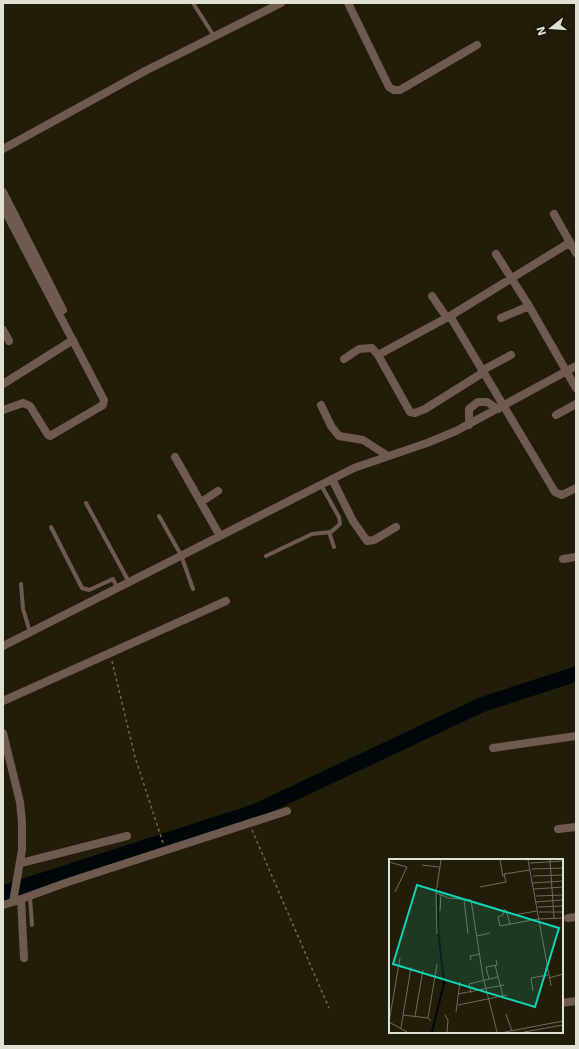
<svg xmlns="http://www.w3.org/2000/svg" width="579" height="1049" viewBox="0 0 579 1049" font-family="'DejaVu Sans',sans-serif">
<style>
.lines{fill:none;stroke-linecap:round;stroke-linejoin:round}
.river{stroke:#00070a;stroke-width:15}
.path{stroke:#6c6857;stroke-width:1.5;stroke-dasharray:3 3;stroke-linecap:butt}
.service{stroke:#6f5a4e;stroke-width:4}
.minor{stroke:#6f5a4e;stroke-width:8}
.inset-river{fill:none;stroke:#00070a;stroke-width:2}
.inset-road{fill:none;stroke:#6f6b5a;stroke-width:1}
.view{fill:#0dd5b5;fill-opacity:0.15;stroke:#0dd5b5;stroke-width:2}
.inset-edge{fill:none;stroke:#e2dfd3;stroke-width:2}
</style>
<rect width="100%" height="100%" fill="#221d09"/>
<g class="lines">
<path class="river" d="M3,893L254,812L481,705L576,674"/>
<path class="path" d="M112,661L135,757L163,843
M252,830L329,1008"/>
<path class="service" d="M193,3L214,36
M86,503L129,582
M159,516L181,555L193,589
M51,527L82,588L89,590L113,579L117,588
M329,532L334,547
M266,556L312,534L331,532L340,524L339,517L321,485
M21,584L23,609L30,632
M30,897L32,925"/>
<path class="minor" d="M348,3L389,87L394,90H400L477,45
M3,149L145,71L281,3
M3,192L63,310
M3,207L104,400L103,405L50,436L48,435L30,406L23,403L3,410
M554,214L576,253
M496,254L529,306L576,388
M432,296L447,318
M450,316L555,492L562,495L576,488
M501,318L529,306
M3,330L9,341
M378,355L450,316L569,243
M344,359L359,349L372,348L378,355L410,412L415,413L425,409L484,372
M483,370L511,355
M3,384L73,340
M321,405L331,426L339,436L363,440L388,456
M556,415L576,404
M469,425V409L478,402H487L498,409
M175,457L220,536
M332,479L353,521L367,541L374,540L396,527
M201,502L218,491
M563,559L576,557
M3,646L354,468L427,443L456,431L576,366
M3,701L226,601
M3,733L20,802L22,822V850L13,902L3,905
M493,748L576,736
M558,829L576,827
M21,863L127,836
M21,899L24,958
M13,902L68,882L287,811
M568,918L576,917
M562,1003L576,1001"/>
</g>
<g transform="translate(389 859)">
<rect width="174" height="174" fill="#221d09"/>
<path class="inset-river" d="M43,173L55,124L49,70V29"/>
<path class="inset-road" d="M52,1L47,34L60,39L82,41L94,118L108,173M111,1L114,18M139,1L162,127M161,1L165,59M0,3L18,8L6,33M141,4L174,2M33,6L50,8M143,10L174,9M144,17L174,16M143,24L174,22M91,28L117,23L115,15L141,11M145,30L174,28M47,34L48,75M147,37L174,36M75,40L79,75M146,43L174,41M149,48L174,47M117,51H115L114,56L109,58L111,67L149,60L174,59M117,51L121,65M51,52L52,36M150,53H174M124,56L148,52M88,77L101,74M82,101L81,97L91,95M106,106L114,137M160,119L174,115M100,120L97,108L108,106L107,101M144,132L142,119L159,116M82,134L80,125L109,118M69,135L115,126M69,146L118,136M67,153L71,123M117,155L123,172M14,156L39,159L42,162M56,156L59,161L58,173M26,157L34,111M39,159L48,105M0,163L11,99M0,163L18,173M12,169L22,108M116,173L174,162M135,173L174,166"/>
<path class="view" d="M28,26L170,69L146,148L4,105Z"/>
<rect width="174" height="174" class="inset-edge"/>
</g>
<rect width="579" height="1049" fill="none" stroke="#e2dfd3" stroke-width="8"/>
<g transform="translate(551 28) rotate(253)" stroke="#191402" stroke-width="3" paint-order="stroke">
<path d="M0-3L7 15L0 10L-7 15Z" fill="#e2dfd3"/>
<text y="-6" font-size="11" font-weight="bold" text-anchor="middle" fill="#e2dfd3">N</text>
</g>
</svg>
